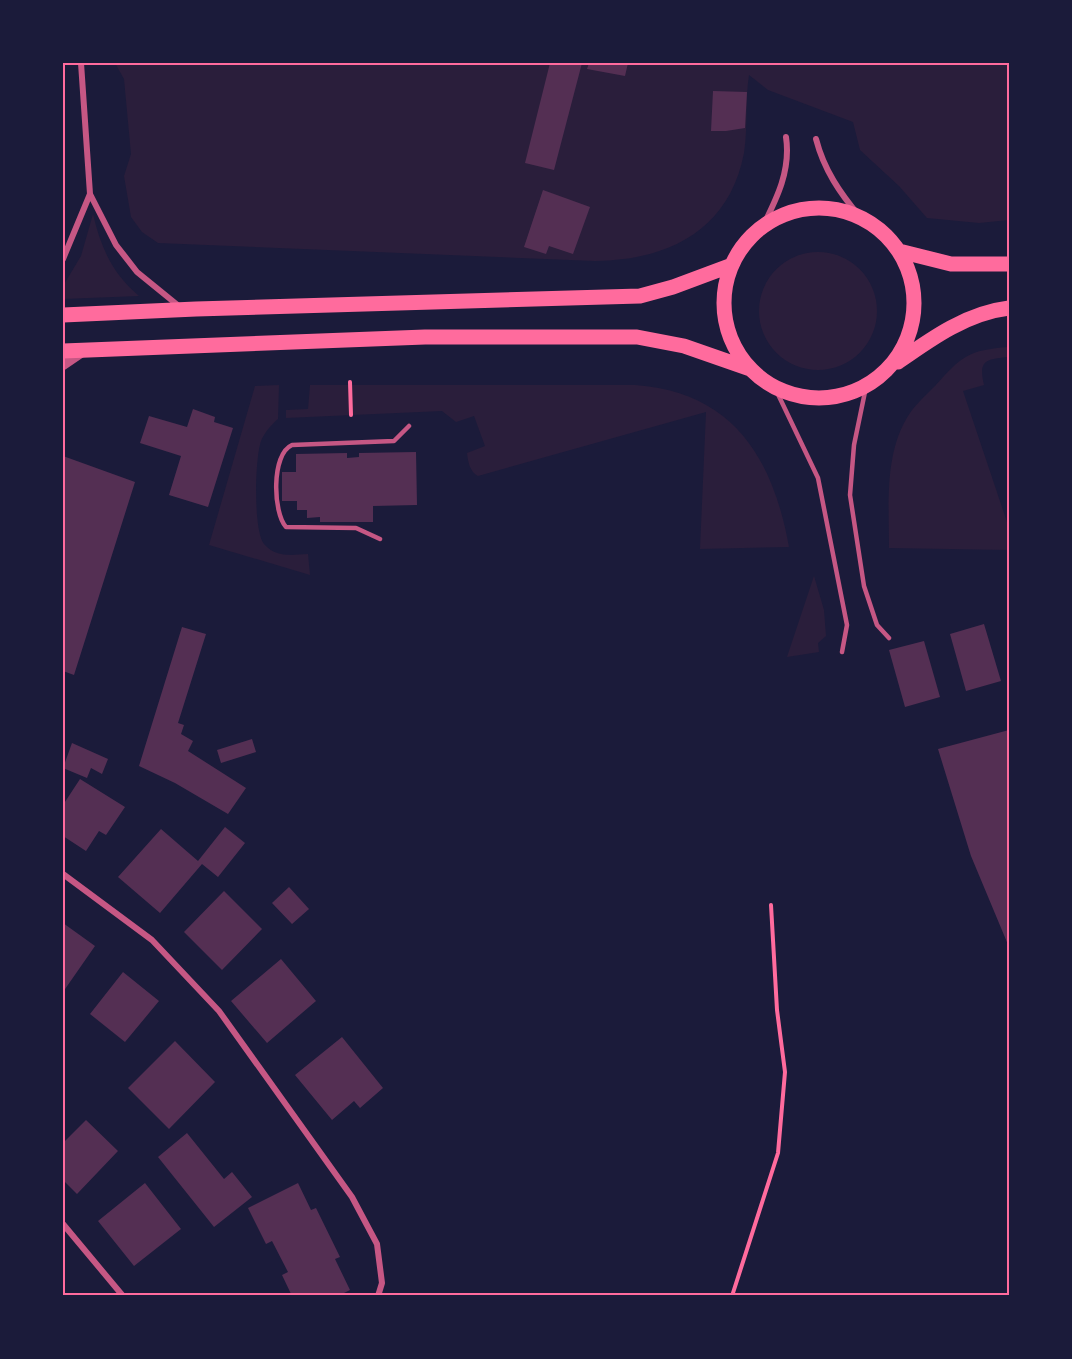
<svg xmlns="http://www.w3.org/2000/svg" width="1072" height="1359" viewBox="0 0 1072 1359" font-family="Mulish,sans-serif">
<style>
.green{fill:#2a1e3b}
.building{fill:#542f53}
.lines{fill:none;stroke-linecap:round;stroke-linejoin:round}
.path{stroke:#ff6b9d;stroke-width:4}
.service{stroke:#c65784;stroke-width:4.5}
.minor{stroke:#c65784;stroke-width:6}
.tertiary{stroke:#c65784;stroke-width:10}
.primary{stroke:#ff6b9d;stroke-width:15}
.neatline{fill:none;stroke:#ff6b9d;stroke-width:2}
</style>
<rect width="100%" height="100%" fill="#1b1b3a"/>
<path class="green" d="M115,63H1009V220L979,223L927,218L899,186L860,150L853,122L768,90L749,75C745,100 748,128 744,153C729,231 668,260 595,261L158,243L142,232L131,217L124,176L131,154L124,79Z
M93,214C101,248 112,273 139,296L63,299V286L81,256Z
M759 311a59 59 0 1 1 118 0a59 59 0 1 1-118 0Z
M1009,347V357C986,359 978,360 984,385L963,391L1009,528V550L889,548C889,504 884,451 910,413C917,403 927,394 935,386C962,356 968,350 1009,347Z
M279,385L278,419C270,426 265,432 261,441C255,458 253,530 264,544C276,558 292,555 308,554L310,575L209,545L255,386Z
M310,385H635C733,392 773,458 789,547L700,549L706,412L478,476C470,472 468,462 467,453L485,446L474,416L456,422L442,411L286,418V410L308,409Z
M814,576L824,610L826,636L818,643L819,652L787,657Z"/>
<path class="building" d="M550,63H582L554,170L525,163Z
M589,63H628L625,76L587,69Z
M713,91L747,92L745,128L726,131H711Z
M543,190L590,207L573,254L549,246L546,254L524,247Z
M193,409L215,417L214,422L233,428L208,507L169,495L181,456L140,443L149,416L187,427Z
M416,452L417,505L373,506V522H320V517L307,518V510H297V501H282V472H296V454L347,453V458L359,457V453Z
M63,456L135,482L74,675L63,671Z
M984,624L1001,681L966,691L950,634Z
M182,627L206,634L178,723L184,725L181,734L193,741L188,751L246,788L228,814L175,783L139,766Z
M924,641L940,697L905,707L889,650Z
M1009,730V947L971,856L938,749Z
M252,739L256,752L221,763L217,750Z
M72,743L108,759L102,774L91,768L87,778L63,768Z
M80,779L125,807L106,835L99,831L86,851L63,836V805Z
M225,827L245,843L218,877L202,864L160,913L118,877L161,829L198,861Z
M289,887L309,909L292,924L272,903Z
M224,891L262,929L222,970L184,932Z
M63,923L95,946L63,992Z
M281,959L316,1001L267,1043L231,1001Z
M123,972L159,1001L125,1042L90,1014Z
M342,1037L383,1088L360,1108L354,1101L332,1120L295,1075Z
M175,1041L215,1082L169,1129L128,1088Z
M86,1120L118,1151L77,1194L63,1180V1143Z
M187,1133L224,1179L232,1172L252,1197L214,1227L158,1157Z
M145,1183L181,1229L134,1266L98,1221Z
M298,1183L311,1210L316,1208L340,1257L335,1259L350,1290L338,1296H292L282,1275L288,1272L272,1241L266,1244L248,1208Z"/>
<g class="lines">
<path class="path" d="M350,382L351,415
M732,1296L778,1153L785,1072L777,1010L771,905"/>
<path class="service" d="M866,387L854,445L850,495L864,586L877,625L889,638
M775,388L818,478L847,625L842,652
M380,539L356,528L286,527C273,513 271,454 292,445L394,441L409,426"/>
<path class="minor" d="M816,139C824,170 840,193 860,217
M90,194L116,245L137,272L180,307
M763,226C777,198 791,170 786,137
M63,259L90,194L81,63
M63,874L152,940L219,1011L352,1197L377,1244L382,1283L378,1296
M63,1224L123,1296"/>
<path class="tertiary" d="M63,365L85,350"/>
<path class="primary" d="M724 303a95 95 0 1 1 190 0a95 95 0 1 1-190 0Z
M899,251L951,264H1009
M63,315L196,309L640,296L673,287L732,265
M63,351L425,337H637L684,346L750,369
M898,362C932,338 967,313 1009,308"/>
</g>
<rect width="1072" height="1359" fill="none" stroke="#1b1b3a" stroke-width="129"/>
<rect x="64" y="64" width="944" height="1230" class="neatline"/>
</svg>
